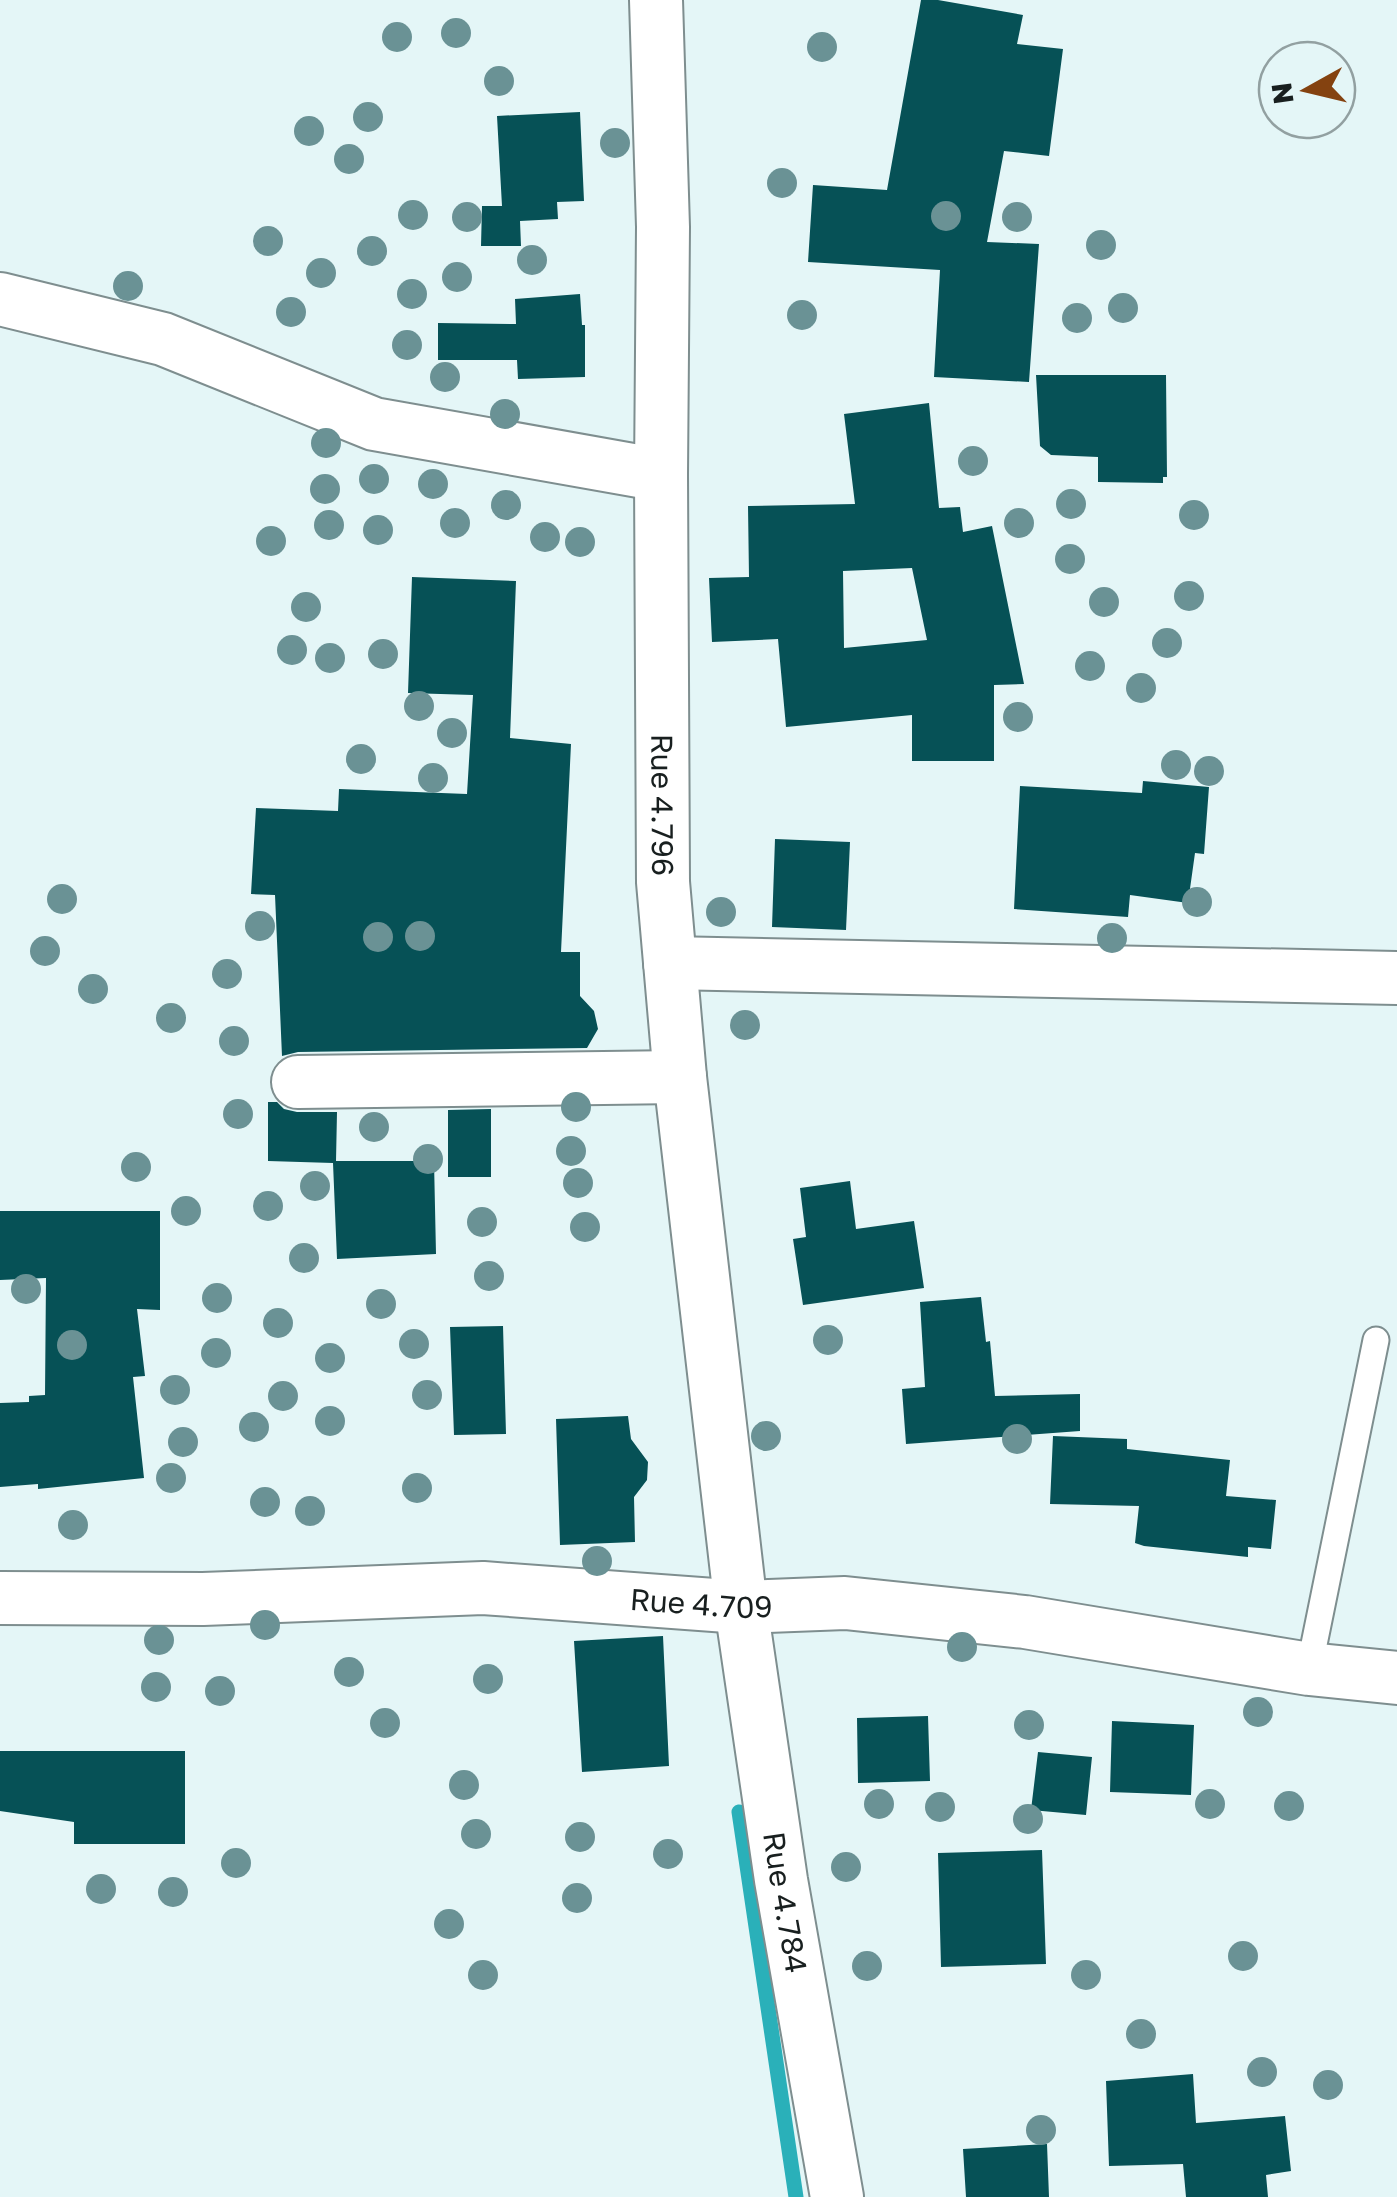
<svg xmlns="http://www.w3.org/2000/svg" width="1397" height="2197" viewBox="0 0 1397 2197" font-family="'Golos Text',sans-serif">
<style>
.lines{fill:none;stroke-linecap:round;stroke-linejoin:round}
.stream{stroke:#2ab0b9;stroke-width:15}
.building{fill:#065156;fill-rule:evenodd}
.lane-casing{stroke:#7e8e8f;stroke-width:29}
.street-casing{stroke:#7e8e8f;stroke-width:56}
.lane{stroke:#fff;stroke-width:25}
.street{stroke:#fff;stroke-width:52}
.tree{fill:#6a9295}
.labels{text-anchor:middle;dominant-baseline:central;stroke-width:10;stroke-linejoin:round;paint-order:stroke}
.street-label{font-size:30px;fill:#181f1f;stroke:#e4f6f7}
</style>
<rect width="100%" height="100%" fill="#e4f6f7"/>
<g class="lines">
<path class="stream" d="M739,1812L796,2197"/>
</g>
<path class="building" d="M921,0H938L1023,15L1017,44L1063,49L1049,156L1004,151L987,242L1039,244L1029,382L934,377L940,270L808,262L813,185L887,190Z
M580,112L584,201L557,202L558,219L520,221L521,246H481L482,206H502L497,116Z
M580,294L582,325H585V377L518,379L517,360H438V323L516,324L515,299Z
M1036,375H1166L1167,477H1163V483L1098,482V457L1051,455L1040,446Z
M929,403L939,508L960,507L963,532L992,526L1024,684L994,685V761H912V715L786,727L778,639L712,642L709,578L749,577L748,506L855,504L844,414ZM912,568L927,640L844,648L843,571Z
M412,577L516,581L510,738L571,744L561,952H580V996L594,1011L598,1029L587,1048L298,1052L282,1056L275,895L251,894L256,808L338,811L339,789L467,794L473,695L408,693Z
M1143,781L1209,787L1204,854L1195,853L1188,903L1130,895L1128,917L1014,909L1020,786L1142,793Z
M775,839L850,842L846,930L772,927Z
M268,1102H277L284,1109L297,1112H337L336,1161H434L436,1254L337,1259L333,1163L268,1161Z
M491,1109V1177H448V1110Z
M850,1181L856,1229L914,1221L924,1288L803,1305L793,1239L806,1237L800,1188Z
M0,1211H160V1310L137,1309L145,1376L133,1377L144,1478L38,1489V1484L0,1487V1403L29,1402V1396L45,1395L46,1278L0,1280Z
M981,1297L986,1342L990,1341L995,1396L1080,1394V1431L906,1444L902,1389L925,1387L920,1302Z
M503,1326L506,1434L454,1435L450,1327Z
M628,1416L631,1439L648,1462L647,1480L634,1497L635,1542L560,1545L556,1419Z
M1053,1436L1127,1439V1449L1230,1460L1226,1496L1276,1500L1271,1549L1248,1547V1557L1144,1546L1135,1543L1139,1506L1050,1504Z
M663,1636L669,1766L582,1772L574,1641Z
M928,1716L930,1781L858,1783L857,1718Z
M1112,1721L1194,1725L1191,1795L1110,1792Z
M0,1751H185V1844H74V1822L0,1811Z
M1038,1752L1092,1757L1086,1815L1031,1810Z
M1042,1850L1046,1964L941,1967L938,1853Z
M1193,2074L1196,2123L1285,2116L1291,2171L1266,2175L1268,2197H1186L1183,2164L1109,2166L1106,2081Z
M1047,2144L1049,2197H966L963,2149Z"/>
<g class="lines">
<defs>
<path id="lane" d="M1309,1669L1376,1340"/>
<g id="street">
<path id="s1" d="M656,0L663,227L661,475L663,882L680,1077L741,1607L781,1880L837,2197"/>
<path d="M0,299L163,339L374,424L661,475"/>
<path d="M670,963L1397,978"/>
<path d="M298,1082L680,1077"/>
<path id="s2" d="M0,1598L203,1599L483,1588L741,1607L845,1603L1025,1622L1309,1669L1397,1678"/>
</g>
</defs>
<use href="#lane" class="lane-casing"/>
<use href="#street" class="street-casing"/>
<use href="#lane" class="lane"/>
<use href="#street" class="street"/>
</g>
<g class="tree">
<circle cx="456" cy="33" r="15"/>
<circle cx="397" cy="37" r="15"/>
<circle cx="822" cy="47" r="15"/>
<circle cx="499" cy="81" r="15"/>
<circle cx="368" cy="117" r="15"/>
<circle cx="309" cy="131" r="15"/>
<circle cx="615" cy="143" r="15"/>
<circle cx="349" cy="159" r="15"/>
<circle cx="782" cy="183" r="15"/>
<circle cx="413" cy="215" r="15"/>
<circle cx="946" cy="216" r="15"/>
<circle cx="467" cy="217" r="15"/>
<circle cx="1017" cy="217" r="15"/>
<circle cx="268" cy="241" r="15"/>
<circle cx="1101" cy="245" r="15"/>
<circle cx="372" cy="251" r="15"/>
<circle cx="532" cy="260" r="15"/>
<circle cx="321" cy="273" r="15"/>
<circle cx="457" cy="277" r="15"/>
<circle cx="128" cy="286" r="15"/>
<circle cx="412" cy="294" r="15"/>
<circle cx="1123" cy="308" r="15"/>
<circle cx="291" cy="312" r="15"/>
<circle cx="802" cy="315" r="15"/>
<circle cx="1077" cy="318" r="15"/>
<circle cx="407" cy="345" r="15"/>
<circle cx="445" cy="377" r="15"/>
<circle cx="505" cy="414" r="15"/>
<circle cx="326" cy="443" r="15"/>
<circle cx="973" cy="461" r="15"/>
<circle cx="374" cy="479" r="15"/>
<circle cx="433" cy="484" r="15"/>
<circle cx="325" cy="489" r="15"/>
<circle cx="1071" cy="504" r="15"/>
<circle cx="506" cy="505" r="15"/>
<circle cx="1194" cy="515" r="15"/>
<circle cx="455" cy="523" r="15"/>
<circle cx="1019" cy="523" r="15"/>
<circle cx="329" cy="525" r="15"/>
<circle cx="378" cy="530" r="15"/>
<circle cx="545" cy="537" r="15"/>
<circle cx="271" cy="541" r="15"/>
<circle cx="580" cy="542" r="15"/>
<circle cx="1070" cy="559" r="15"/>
<circle cx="1189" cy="596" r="15"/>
<circle cx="1104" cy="602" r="15"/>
<circle cx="306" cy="607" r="15"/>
<circle cx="1167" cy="643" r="15"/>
<circle cx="292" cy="650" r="15"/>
<circle cx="383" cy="654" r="15"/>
<circle cx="330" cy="658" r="15"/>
<circle cx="1090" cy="666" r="15"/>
<circle cx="1141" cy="688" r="15"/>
<circle cx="419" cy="706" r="15"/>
<circle cx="1018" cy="717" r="15"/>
<circle cx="452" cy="733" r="15"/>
<circle cx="361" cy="759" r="15"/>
<circle cx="1176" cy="765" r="15"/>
<circle cx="1209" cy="771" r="15"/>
<circle cx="433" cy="778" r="15"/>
<circle cx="62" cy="899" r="15"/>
<circle cx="1197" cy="902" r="15"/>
<circle cx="721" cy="912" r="15"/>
<circle cx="260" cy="926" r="15"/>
<circle cx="420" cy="936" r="15"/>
<circle cx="378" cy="937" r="15"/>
<circle cx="1112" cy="938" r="15"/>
<circle cx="45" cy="951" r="15"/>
<circle cx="227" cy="974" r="15"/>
<circle cx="93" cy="989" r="15"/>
<circle cx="171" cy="1018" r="15"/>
<circle cx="745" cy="1025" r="15"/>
<circle cx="234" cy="1041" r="15"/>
<circle cx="576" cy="1107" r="15"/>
<circle cx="238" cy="1114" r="15"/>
<circle cx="374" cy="1127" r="15"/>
<circle cx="571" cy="1151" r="15"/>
<circle cx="428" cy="1159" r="15"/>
<circle cx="136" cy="1167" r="15"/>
<circle cx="578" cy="1183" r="15"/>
<circle cx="315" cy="1186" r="15"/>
<circle cx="268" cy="1206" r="15"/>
<circle cx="186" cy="1211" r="15"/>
<circle cx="482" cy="1222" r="15"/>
<circle cx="585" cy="1227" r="15"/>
<circle cx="304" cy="1258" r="15"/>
<circle cx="489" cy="1276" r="15"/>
<circle cx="26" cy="1289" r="15"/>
<circle cx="217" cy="1298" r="15"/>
<circle cx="381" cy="1304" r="15"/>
<circle cx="278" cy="1323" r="15"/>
<circle cx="828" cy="1340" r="15"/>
<circle cx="414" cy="1344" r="15"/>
<circle cx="72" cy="1345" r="15"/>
<circle cx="216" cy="1353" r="15"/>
<circle cx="330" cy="1358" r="15"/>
<circle cx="175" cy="1390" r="15"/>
<circle cx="427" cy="1395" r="15"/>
<circle cx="283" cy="1396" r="15"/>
<circle cx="330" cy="1421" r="15"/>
<circle cx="254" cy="1427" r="15"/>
<circle cx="766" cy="1436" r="15"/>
<circle cx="1017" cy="1439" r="15"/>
<circle cx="183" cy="1442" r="15"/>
<circle cx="171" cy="1478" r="15"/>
<circle cx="417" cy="1488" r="15"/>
<circle cx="265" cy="1502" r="15"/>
<circle cx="310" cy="1511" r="15"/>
<circle cx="73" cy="1525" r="15"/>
<circle cx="597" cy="1561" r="15"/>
<circle cx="265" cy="1625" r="15"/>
<circle cx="159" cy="1640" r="15"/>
<circle cx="962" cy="1647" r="15"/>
<circle cx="349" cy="1672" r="15"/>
<circle cx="488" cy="1679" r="15"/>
<circle cx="156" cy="1687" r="15"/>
<circle cx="220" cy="1691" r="15"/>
<circle cx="1258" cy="1712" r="15"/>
<circle cx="385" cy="1723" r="15"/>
<circle cx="1029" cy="1725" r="15"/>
<circle cx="464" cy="1785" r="15"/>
<circle cx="879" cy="1804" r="15"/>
<circle cx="1210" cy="1804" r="15"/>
<circle cx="1289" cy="1806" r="15"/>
<circle cx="940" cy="1807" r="15"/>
<circle cx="1028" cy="1819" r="15"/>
<circle cx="476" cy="1834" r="15"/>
<circle cx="580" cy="1837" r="15"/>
<circle cx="668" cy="1854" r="15"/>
<circle cx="236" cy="1863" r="15"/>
<circle cx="846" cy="1867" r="15"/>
<circle cx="101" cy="1889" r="15"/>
<circle cx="173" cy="1892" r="15"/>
<circle cx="577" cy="1898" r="15"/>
<circle cx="449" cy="1924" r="15"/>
<circle cx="1243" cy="1956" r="15"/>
<circle cx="867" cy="1966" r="15"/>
<circle cx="483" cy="1975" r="15"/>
<circle cx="1086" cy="1975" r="15"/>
<circle cx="1141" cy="2034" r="15"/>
<circle cx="1262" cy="2072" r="15"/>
<circle cx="1328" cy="2085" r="15"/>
<circle cx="1041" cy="2130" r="15"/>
</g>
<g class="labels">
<g class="street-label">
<text stroke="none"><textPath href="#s1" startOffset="805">Rue 4.796</textPath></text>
<text stroke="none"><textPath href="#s2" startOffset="702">Rue 4.709</textPath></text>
<text stroke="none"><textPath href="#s1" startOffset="1910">Rue 4.784</textPath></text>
</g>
</g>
<g transform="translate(1307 90) rotate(262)"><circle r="48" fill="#e4f6f7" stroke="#92a0a1" stroke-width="2.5"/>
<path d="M0-8L18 38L0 25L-18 38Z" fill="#844210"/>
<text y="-15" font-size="28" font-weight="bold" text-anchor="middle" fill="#181f1f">N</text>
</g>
</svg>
